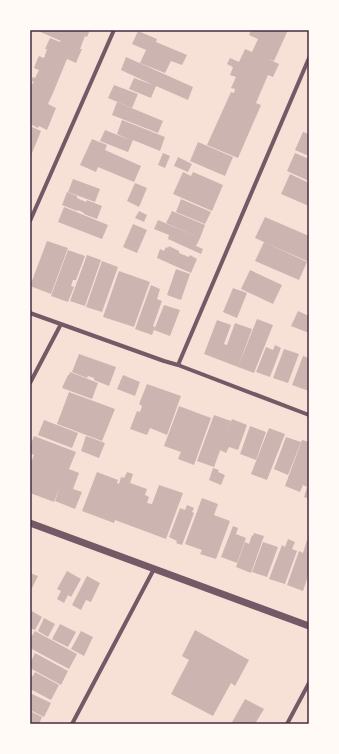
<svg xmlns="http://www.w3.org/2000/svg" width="339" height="754" viewBox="0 0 339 754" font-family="'Titillium Web',sans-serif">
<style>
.building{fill:#ccb4b1}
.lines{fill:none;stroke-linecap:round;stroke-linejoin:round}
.minor{stroke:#755966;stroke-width:4}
.tertiary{stroke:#755966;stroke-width:7}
.neatline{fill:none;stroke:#4a2c40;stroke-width:1.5}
</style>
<rect width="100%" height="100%" fill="#f7e1d7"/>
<path class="building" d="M36,30H90L87,37L85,36L80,49H82L76,63L67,59L53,93L48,104L56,108L47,130L39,126L38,128L30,124V83L32,84L34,82L31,81L33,77L35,78L39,70L34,68L37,60L39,56L44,58L47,49H45L50,38L60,42L61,41Z
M251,30H288L274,61L268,59L279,64L273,77L268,75L256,103L261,105L238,158L207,145L231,92L234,93L235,89L231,88L236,77L230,75L233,67L227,64L230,58L239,62L245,49L252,52L258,39L249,35Z
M138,31L157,39L156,42L187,55L182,65L171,61L165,73L140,63L146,50L132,44Z
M126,57L193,87L188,100L156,86L151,98L129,89L134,78L153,85L121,70Z
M114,85L138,94L132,108L108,98Z
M117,102L163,121L158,133L112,115Z
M122,120L165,137L160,151L133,140L128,152L100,141L105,130L130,140L117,134Z
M30,126L41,131L30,158Z
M303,132L309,134V156L295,150Z
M92,139L107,145L105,150L141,166L134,182L98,167L96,172L80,165Z
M198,142L233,157L225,176L190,161Z
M163,153L170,156L165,168L158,165Z
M295,153L309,159V181L287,171Z
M178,157L192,164L188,172L174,166Z
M183,172L191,176L193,172L223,185L212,211L173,194Z
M290,174L309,183V206L281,194Z
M73,179L100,189L95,202L68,192Z
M135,183L147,188L139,207L127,201Z
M67,192L77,196V198L86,202L87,200L102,206L97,219L84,214V213L78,210L77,211L62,205Z
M181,199L211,212L205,224L176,212Z
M64,207L108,225L102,239L58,222Z
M139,211L147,215L144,222L135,218Z
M172,211L205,225L200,238L166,223Z
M265,217L309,236V262L255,238Z
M158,220L200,238L196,246L203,249L201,254L168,239L169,235L154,229Z
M133,224L147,230L137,253L123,247Z
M47,241L68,248L51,294L30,286Z
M264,242L307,262L299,280L255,261Z
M169,246L179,251V253L189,257L190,255L197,259L191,273L157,258L160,249L164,251L166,247L168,248Z
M68,250L85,256L76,280H73L71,286L74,287L68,302L51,296Z
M87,255L101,260L85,306L70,301Z
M102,261L118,267L102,312L86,307Z
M176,269L190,274L181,300L167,295Z
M250,270L282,285L273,304L241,289Z
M119,271L150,282L134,327L103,317Z
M151,285L160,289L157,299L162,301L153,326L155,327L152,335L135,329Z
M233,288L247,293L237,318L223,312Z
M164,305L180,310L170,336L154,330Z
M298,311L309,316V333L291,326Z
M257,319L273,325L254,373L238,367Z
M217,320L231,325L224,344L227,345L235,323L252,329L238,367L204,354Z
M275,345L281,348L270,377L256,372L266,347L273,350Z
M284,349L299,354L288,383L273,378Z
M79,354L116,367L109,386L94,380V378L88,376L87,378L72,372Z
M303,356L309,358V391L292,385Z
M70,372L98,383L92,399L62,388L68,375H69Z
M123,375L140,382L135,396L117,389Z
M147,384L181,396L167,435L150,428L147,435L130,429L137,411L140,412L142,406L139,404Z
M69,392L115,409L102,441L57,424Z
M179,406L211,418L194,465L178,459L181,452L164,446Z
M214,415L231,421L214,467L197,461Z
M232,419L247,425L238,450L229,447L226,453L220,450Z
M44,420L78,433L72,448L38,435Z
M250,426L266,432L256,460L240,454Z
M269,428L285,434L267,480L251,474Z
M34,436L76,452L69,469L79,473L73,489L82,492L75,509L55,501L61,484L54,502L30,493V465L34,455L30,453V446Z
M86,436L105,443L99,458L81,451Z
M286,437L301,442L288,475L274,469Z
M302,440L309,442V499L304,497L307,487L303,485L300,492L285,486Z
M213,468L219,470L218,472L225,475L221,485L209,480Z
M97,472L118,480L117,483L119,484L121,477L124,478L127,472L133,474L130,483L147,489L145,495L149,497L147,503L152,504L159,485L183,493L166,539L115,520L114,523L82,511Z
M202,498L218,504L214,515L230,521L216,559L200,554L202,550L185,544Z
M187,505L194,508L192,512L194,513L182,545L176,543L177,541L169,537L180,508L185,510Z
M233,526L238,528L236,534L246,538L237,563L221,557Z
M254,533L264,536L251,573L236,567L245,542L249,544L252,535L253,536Z
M288,539L295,542L292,549L297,551L285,584L269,579L282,545L285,547Z
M307,540L309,541V573L303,591L287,585L299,551L303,553Z
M263,542L278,547L267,577L252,572Z
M67,571L81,579L71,597L68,595L64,603L57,599L61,591L57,589Z
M30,573L38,576L31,590L30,589Z
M87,576L100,583L91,602L86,600L81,610L72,605Z
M30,610L42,617L35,630L30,628Z
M44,618L55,624L48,637L38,631Z
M60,624L76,632L68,647L52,639Z
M195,630L249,660L235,686L231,683L213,716L171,694L189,660L182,656Z
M35,631L77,654L69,669L30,648V639Z
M81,631L93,637L84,656L71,649Z
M35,653L68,671L61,685L30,668V663Z
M35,672L59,685L51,700L30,689V674L33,676Z
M30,693L51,703L44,717L30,710Z
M245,699L264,709L255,724H231Z
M30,711L42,717L39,724H30Z"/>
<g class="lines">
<path class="minor" d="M30,221L114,30
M30,313L164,361L178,365L309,415
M178,365L309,58
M30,383L61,324
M72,724L154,569
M287,724L309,683"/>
<path class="tertiary" d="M30,523L309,626"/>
</g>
<rect width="339" height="754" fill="none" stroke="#fffaf5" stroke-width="62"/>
<rect x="31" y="31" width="277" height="692" class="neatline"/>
</svg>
